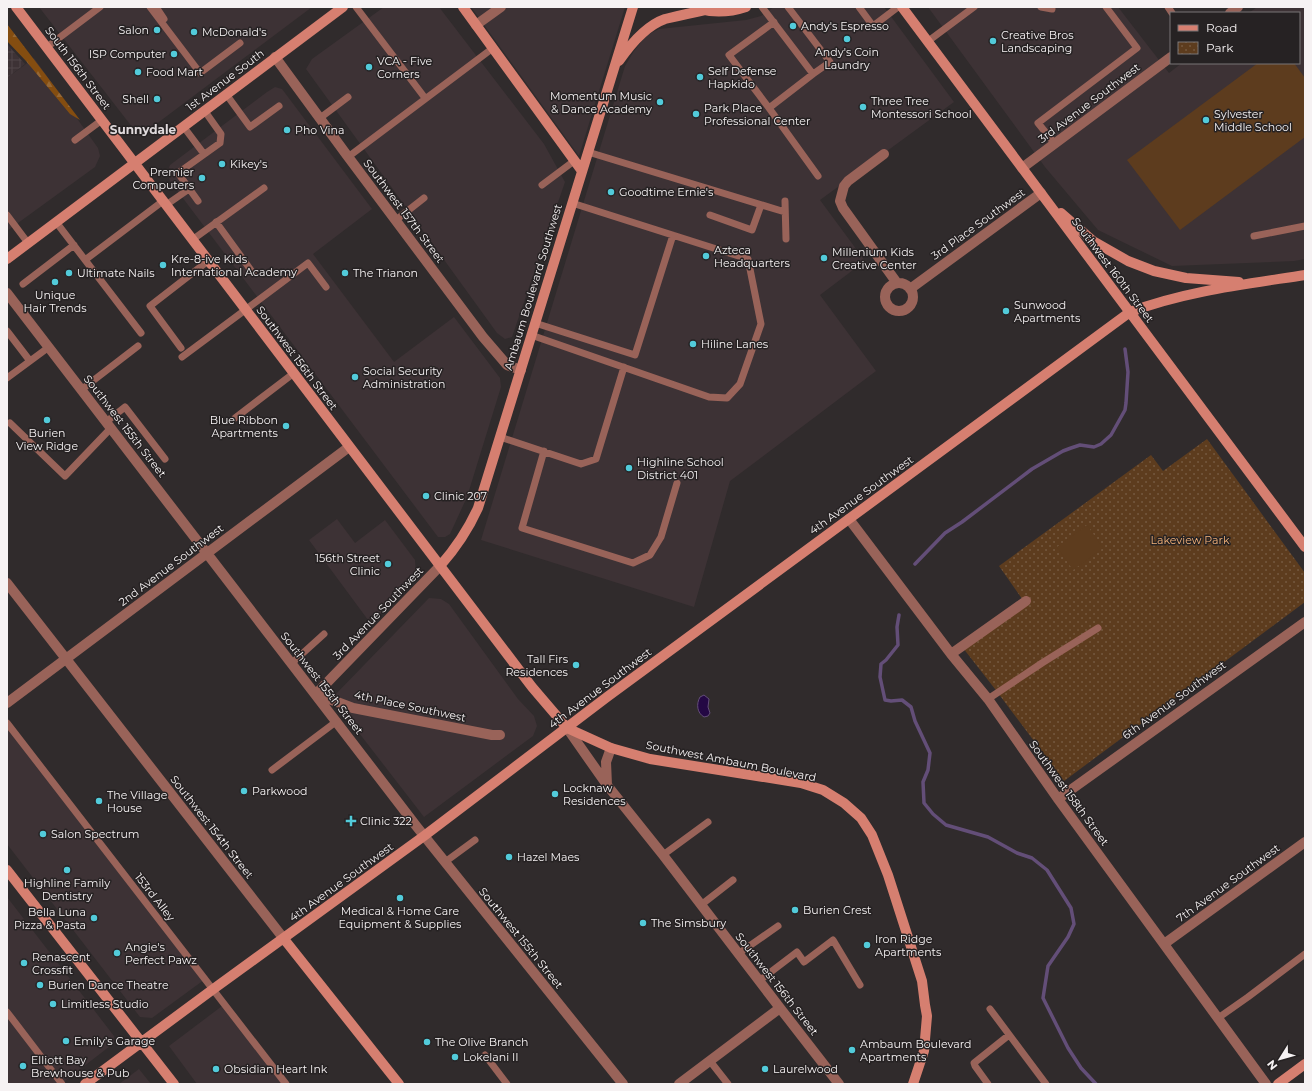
<svg xmlns="http://www.w3.org/2000/svg" width="1312" height="1091" viewBox="0 0 1312 1091" font-family="Montserrat,sans-serif">
<style>
.built{fill:#3d3235}
.industrial{fill:url(#industrial-grid)}
.forest{fill:url(#forest-firs)}
.park{fill:url(#park-dots)}
.garden{fill:#5d3c1e}
.water{fill:#240844;stroke:#634e78}
.lines{fill:none;stroke-linecap:round;stroke-linejoin:round}
.stream{stroke:#634e78;stroke-width:3.5}
.lane{stroke:#996359;stroke-width:7}
.street{stroke:#996359;stroke-width:10}
.secondary{stroke:#d67f70;stroke-width:10}
.poi-dot{fill:#52cbda;stroke:#262223;stroke-width:1.5}
.labels{text-anchor:middle;dominant-baseline:central;stroke-width:3;stroke-linejoin:round;paint-order:stroke}
.poi-label{font-size:11px;fill:#f6f2f3;stroke:#262223;text-anchor:start}
.street-label{font-size:11px;fill:#f6f2f3;stroke:#262223}
.park-label{font-size:11px;fill:#f5b37a;stroke:#262223}
.neighbourhood-label{font-size:12px;font-weight:bold;fill:#e0dadc;stroke:#262223}
</style>
<defs>
<pattern id="industrial-grid" width="8" height="8" patternUnits="userSpaceOnUse"><rect width="8" height="8" fill="#3d3235"/><path d="M0 4h8M4 0v8" fill="none" stroke="#504649"/></pattern>
<pattern id="forest-firs" width="22" height="20" patternUnits="userSpaceOnUse"><rect width="22" height="20" fill="#844d10"/><path d="M5 1l3.5 6h-7zM16 11l3.5 6h-7z" fill="#966733"/></pattern>
<pattern id="park-dots" width="8" height="8" patternUnits="userSpaceOnUse"><rect width="8" height="8" fill="#5d3c1e"/><path d="M2 2h.1M6 6h.1" fill="none" stroke="#75593f" stroke-width="1.8" stroke-linecap="round"/></pattern>
</defs>
<rect width="100%" height="100%" fill="#302b2c"/>
<path class="built" d="M39,7H312L147,131L140,133L136,132Z
M384,7H439L544,144L565,182L512,337L505,339L497,333L306,69L312,59Z
M471,7H625L579,156Z
M774,7H884L954,102L820,200L865,261L820,295L876,371L730,481L694,607L481,540L625,66L634,51L647,35L659,29L746,20L761,16Z
M928,7H1118L1169,73L1182,63H1299V13H1249L1257,7H1305V259L1294,261L1172,266L1098,230L1045,167Z
M34,58L98,148L100,156L95,167L7,231V78Z
M275,87L282,89L372,209L313,254L394,362L454,317L500,378L501,387L467,497L450,534L445,537H438L170,181L167,173L170,165L267,92Z
M337,519L355,543L385,520L415,560L416,576L371,624L309,540Z
M429,598L441,599L449,604L518,699L534,716L537,726L533,736L424,817L332,698Z
M7,718L208,977L152,1018L140,1017L7,844Z
M7,897L114,1036V1043L61,1084H7Z
M226,1003L288,1084H197L169,1046Z
M139,1069L151,1084H119Z"/>
<path class="industrial" d="M7,44L25,64L7,78Z"/>
<path class="forest" d="M7,24L80,120L70,114L26,61L7,41Z"/>
<path class="park" d="M1207,439L1305,573V602L1064,781L995,689L963,648L1025,603L999,566L1151,455L1163,471Z"/>
<path class="garden" d="M1258,63H1294L1305,78V137L1180,230L1127,160Z
M1087,525L1103,548L1073,570L1057,547Z"/>
<path class="water" d="M704,695L709,699L708,707L710,713L708,716L704,717C697,713 696,704 700,697Z"/>
<g class="lines">
<path class="stream" d="M915,564L945,533L962,522L1032,469L1063,451L1071,448L1080,445L1094,447L1101,444L1111,435L1125,410L1126,403L1128,372L1125,349
M899,615L897,627L898,645L886,660L881,664L880,677L885,700L891,701L902,700L911,707L915,721L930,753L928,770L923,782L924,803L933,814L946,825L988,837L1017,853L1032,858L1047,870L1071,908L1074,924L1068,937L1048,966L1043,998L1068,1048L1081,1068L1096,1084"/>
<path class="lane" d="M150,7L200,73L240,43
M156,7L164,19
M356,7L425,98
M762,7L813,74L830,62L788,7
M859,7L873,26L898,7
M1041,7L1052,9
M1168,7L1172,13
M774,22L729,55L769,108L813,74
M927,42L974,7
M47,47L100,7
M226,94L250,127L279,106
M769,108L818,176
M320,118L348,97
M183,126L204,154
M75,140L102,120
M1055,144L1038,123L1137,48L1106,7
M588,152L785,212
M348,157L493,48
M542,185L574,161
M198,201L178,173L220,143L221,134L204,110
M785,201L786,239
M166,205L189,189
M7,215L28,243
M710,215L752,230L761,205
M396,220L424,198
M56,222L141,333
M216,222L253,273
M1254,236L1305,226
M192,240L264,188
M85,260L163,201
M23,284L74,245
M535,323L635,355L673,235
M7,331L30,361
M531,335L709,397L727,398L740,384L761,324L748,259L572,203
M181,348L150,306L208,261
M182,357L308,263L326,287
M7,378L49,347
M81,390L138,346
M235,418L294,373
M106,422L125,407L165,459
M10,423L65,476L111,428
M500,437L581,464L596,459L624,367
M544,451L522,528L633,563L650,555L661,537L677,483
M292,663L324,634
M988,699L1042,663L1098,628
M7,723L286,1084
M272,770L337,721
M663,855L708,822
M445,862L475,840
M701,905L733,880
M738,954L778,926
M759,981L797,952L804,962L833,940L860,985
M990,1009L1046,1084
M7,1012L62,1084
M1218,1018L1248,997L1305,954
M485,1055L507,1084
M710,1061L728,1084
M988,1084L975,1066L974,1063L1009,1035"/>
<path class="street" d="M1230,13L1238,7
M476,25L501,7
M275,57L346,154L483,337L507,365L521,370
M884,154L848,181L844,186L840,201L843,208L897,283
M1022,168L1171,57
M885 297a14 14 0 1 1 28 0a14 14 0 1 1-28 0Z
M910,289L1041,193
M7,293L417,827L623,1084
M849,519L951,654L988,699L1058,799L1266,1084
M440,566L316,694L353,708L492,735H500
M7,583L284,939
M951,654L1026,601
M7,703L349,447
M567,728L607,785L663,855L780,1008L839,1084
M607,785L606,762L611,748
M1058,799L1305,622
M1164,944L1305,842
M679,1084L780,1008"/>
<path class="secondary" d="M16,7L532,687L567,728L611,748L650,759L801,783L823,790L844,803L861,818L872,835L888,875L922,981L925,1005L927,1016L924,1051L913,1084
M463,7L582,171
M902,7L1305,547
M699,9C714,13 731,12 746,7
M619,61C630,45 645,26 665,19C678,16 691,13 705,10
M1061,213L1093,241L1128,261L1154,271L1186,278L1239,282
M7,259L343,7
M440,566C456,548 468,530 478,508L633,7
M7,870L174,1084
M284,939L399,1084
M85,1084L212,990L424,836L607,697L1130,312C1185,291 1247,284 1305,275
M1278,1084L1305,1064"/>
</g>
<g class="poi-dot">
<circle cx="793" cy="26" r="4"/>
<circle cx="157" cy="30" r="4"/>
<circle cx="194" cy="32" r="4"/>
<circle cx="847" cy="39" r="4"/>
<circle cx="993" cy="41" r="4"/>
<circle cx="174" cy="54" r="4"/>
<circle cx="369" cy="67" r="4"/>
<circle cx="138" cy="72" r="4"/>
<circle cx="700" cy="77" r="4"/>
<circle cx="157" cy="99" r="4"/>
<circle cx="660" cy="102" r="4"/>
<circle cx="863" cy="107" r="4"/>
<circle cx="696" cy="114" r="4"/>
<circle cx="1206" cy="120" r="4"/>
<circle cx="287" cy="130" r="4"/>
<circle cx="222" cy="164" r="4"/>
<circle cx="202" cy="178" r="4"/>
<circle cx="611" cy="192" r="4"/>
<circle cx="706" cy="256" r="4"/>
<circle cx="824" cy="258" r="4"/>
<circle cx="163" cy="265" r="4"/>
<circle cx="69" cy="273" r="4"/>
<circle cx="345" cy="273" r="4"/>
<circle cx="55" cy="282" r="4"/>
<circle cx="1006" cy="311" r="4"/>
<circle cx="693" cy="344" r="4"/>
<circle cx="355" cy="377" r="4"/>
<circle cx="47" cy="420" r="4"/>
<circle cx="286" cy="426" r="4"/>
<circle cx="629" cy="468" r="4"/>
<circle cx="426" cy="496" r="4"/>
<circle cx="388" cy="564" r="4"/>
<circle cx="576" cy="665" r="4"/>
<circle cx="244" cy="791" r="4"/>
<circle cx="555" cy="794" r="4"/>
<circle cx="99" cy="801" r="4"/>
<path d="M349 815h4v4h4v4h-4v4h-4v-4h-4v-4h4z"/>
<circle cx="43" cy="834" r="4"/>
<circle cx="509" cy="857" r="4"/>
<circle cx="67" cy="870" r="4"/>
<circle cx="400" cy="898" r="4"/>
<circle cx="795" cy="910" r="4"/>
<circle cx="94" cy="918" r="4"/>
<circle cx="643" cy="923" r="4"/>
<circle cx="867" cy="945" r="4"/>
<circle cx="117" cy="953" r="4"/>
<circle cx="24" cy="963" r="4"/>
<circle cx="40" cy="985" r="4"/>
<circle cx="53" cy="1004" r="4"/>
<circle cx="66" cy="1041" r="4"/>
<circle cx="427" cy="1042" r="4"/>
<circle cx="852" cy="1050" r="4"/>
<circle cx="455" cy="1057" r="4"/>
<circle cx="23" cy="1066" r="4"/>
<circle cx="216" cy="1069" r="4"/>
<circle cx="765" cy="1069" r="4"/>
</g>
<g class="labels">
<g class="poi-label">
<text x="801" y="26">Andy's Espresso</text>
<text x="149" y="30" text-anchor="end">Salon</text>
<text x="202" y="32">McDonald's</text>
<text x="1001" y="35">Creative Bros<tspan x="1001" dy="13">Landscaping</tspan></text>
<text x="847" y="52" text-anchor="middle">Andy's Coin<tspan x="847" dy="13">Laundry</tspan></text>
<text x="166" y="54" text-anchor="end">ISP Computer</text>
<text x="377" y="61">VCA - Five<tspan x="377" dy="13">Corners</tspan></text>
<text x="708" y="71">Self Defense<tspan x="708" dy="13">Hapkido</tspan></text>
<text x="146" y="72">Food Mart</text>
<text x="652" y="96" text-anchor="end">Momentum Music<tspan x="652" dy="13">&amp; Dance Academy</tspan></text>
<text x="149" y="99" text-anchor="end">Shell</text>
<text x="871" y="101">Three Tree<tspan x="871" dy="13">Montessori School</tspan></text>
<text x="704" y="108">Park Place<tspan x="704" dy="13">Professional Center</tspan></text>
<text x="1214" y="114">Sylvester<tspan x="1214" dy="13">Middle School</tspan></text>
<text x="295" y="130">Pho Vina</text>
<text x="230" y="164">Kikey's</text>
<text x="194" y="172" text-anchor="end">Premier<tspan x="194" dy="13">Computers</tspan></text>
<text x="619" y="192">Goodtime Ernie's</text>
<text x="714" y="250">Azteca<tspan x="714" dy="13">Headquarters</tspan></text>
<text x="832" y="252">Millenium Kids<tspan x="832" dy="13">Creative Center</tspan></text>
<text x="171" y="259">Kre-8-ive Kids<tspan x="171" dy="13">International Academy</tspan></text>
<text x="77" y="273">Ultimate Nails</text>
<text x="353" y="273">The Trianon</text>
<text x="55" y="295" text-anchor="middle">Unique<tspan x="55" dy="13">Hair Trends</tspan></text>
<text x="1014" y="305">Sunwood<tspan x="1014" dy="13">Apartments</tspan></text>
<text x="701" y="344">Hiline Lanes</text>
<text x="363" y="371">Social Security<tspan x="363" dy="13">Administration</tspan></text>
<text x="278" y="420" text-anchor="end">Blue Ribbon<tspan x="278" dy="13">Apartments</tspan></text>
<text x="47" y="433" text-anchor="middle">Burien<tspan x="47" dy="13">View Ridge</tspan></text>
<text x="637" y="462">Highline School<tspan x="637" dy="13">District 401</tspan></text>
<text x="434" y="496">Clinic 207</text>
<text x="380" y="558" text-anchor="end">156th Street<tspan x="380" dy="13">Clinic</tspan></text>
<text x="568" y="659" text-anchor="end">Tall Firs<tspan x="568" dy="13">Residences</tspan></text>
<text x="563" y="788">Locknaw<tspan x="563" dy="13">Residences</tspan></text>
<text x="252" y="791">Parkwood</text>
<text x="107" y="795">The Village<tspan x="107" dy="13">House</tspan></text>
<text x="360" y="821">Clinic 322</text>
<text x="51" y="834">Salon Spectrum</text>
<text x="517" y="857">Hazel Maes</text>
<text x="67" y="883" text-anchor="middle">Highline Family<tspan x="67" dy="13">Dentistry</tspan></text>
<text x="803" y="910">Burien Crest</text>
<text x="400" y="911" text-anchor="middle">Medical &amp; Home Care<tspan x="400" dy="13">Equipment &amp; Supplies</tspan></text>
<text x="86" y="912" text-anchor="end">Bella Luna<tspan x="86" dy="13">Pizza &amp; Pasta</tspan></text>
<text x="651" y="923">The Simsbury</text>
<text x="875" y="939">Iron Ridge<tspan x="875" dy="13">Apartments</tspan></text>
<text x="125" y="947">Angie's<tspan x="125" dy="13">Perfect Pawz</tspan></text>
<text x="32" y="957">Renascent<tspan x="32" dy="13">Crossfit</tspan></text>
<text x="48" y="985">Burien Dance Theatre</text>
<text x="61" y="1004">Limitless Studio</text>
<text x="74" y="1041">Emily’s Garage</text>
<text x="435" y="1042">The Olive Branch</text>
<text x="860" y="1044">Ambaum Boulevard<tspan x="860" dy="13">Apartments</tspan></text>
<text x="463" y="1057">Lokelani II</text>
<text x="31" y="1060">Elliott Bay<tspan x="31" dy="13">Brewhouse &amp; Pub</tspan></text>
<text x="224" y="1069">Obsidian Heart Ink</text>
<text x="773" y="1069">Laurelwood</text>
</g>
<g class="street-label">
<text transform="translate(78 68) rotate(53)">South 156th Street</text>
<text transform="translate(225 80) rotate(-37)">1st Avenue South</text>
<text transform="translate(1089 103) rotate(-37)">3rd Avenue Southwest</text>
<text transform="translate(404 211) rotate(53)">Southwest 157th Street</text>
<text transform="translate(978 224) rotate(-36)">3rd Place Southwest</text>
<text transform="translate(1113 270) rotate(53)">Southwest 160th Street</text>
<text transform="translate(533 287) rotate(-73)">Ambaum Boulevard Southwest</text>
<text transform="translate(297 358) rotate(53)">Southwest 156th Street</text>
<text transform="translate(125 426) rotate(52)">Southwest 155th Street</text>
<text transform="translate(861 495) rotate(-36)">4th Avenue Southwest</text>
<text transform="translate(171 565) rotate(-37)">2nd Avenue Southwest</text>
<text transform="translate(378 613) rotate(-46)">3rd Avenue Southwest</text>
<text transform="translate(322 683) rotate(52)">Southwest 155th Street</text>
<text transform="translate(600 688) rotate(-37)">4th Avenue Southwest</text>
<text transform="translate(1174 700) rotate(-36)">6th Avenue Southwest</text>
<text transform="translate(410 706) rotate(12)">4th Place Southwest</text>
<text transform="translate(731 761) rotate(11)">Southwest Ambaum Boulevard</text>
<text transform="translate(1069 793) rotate(54)">Southwest 158th Street</text>
<text transform="translate(212 827) rotate(52)">Southwest 154th Street</text>
<text transform="translate(341 882) rotate(-36)">4th Avenue Southwest</text>
<text transform="translate(1228 883) rotate(-36)">7th Avenue Southwest</text>
<text transform="translate(155 897) rotate(52)">153rd Alley</text>
<text transform="translate(521 938) rotate(51)">Southwest 155th Street</text>
<text transform="translate(777 984) rotate(52)">Southwest 156th Street</text>
</g>
<g class="park-label">
<text x="1190" y="540">Lakeview Park</text>
</g>
<g class="neighbourhood-label">
<text x="143" y="129">Sunnydale</text>
</g>
</g>
<rect width="1312" height="1091" fill="none" stroke="#f6f2f3" stroke-width="16"/>
<rect x="1170" y="12" width="130" height="52" fill="#262223" stroke="#797576"/>
<rect x="1178" y="25" width="20" height="6" fill="#d67f70" stroke="#797576"/>
<text x="1206" y="32" font-size="12" fill="#f6f2f3">Road</text>
<rect x="1178" y="42" width="20" height="12" fill="url(#park-dots)" stroke="#797576"/>
<text x="1206" y="52" font-size="12" fill="#f6f2f3">Park</text>
<g transform="translate(1280 1059) rotate(233)" stroke="#262223" stroke-width="3" paint-order="stroke">
<path d="M0-3L7 15L0 10L-7 15Z" fill="#f6f2f3"/>
<text y="-6" font-size="11" font-weight="bold" text-anchor="middle" fill="#f6f2f3">N</text>
</g>
</svg>
